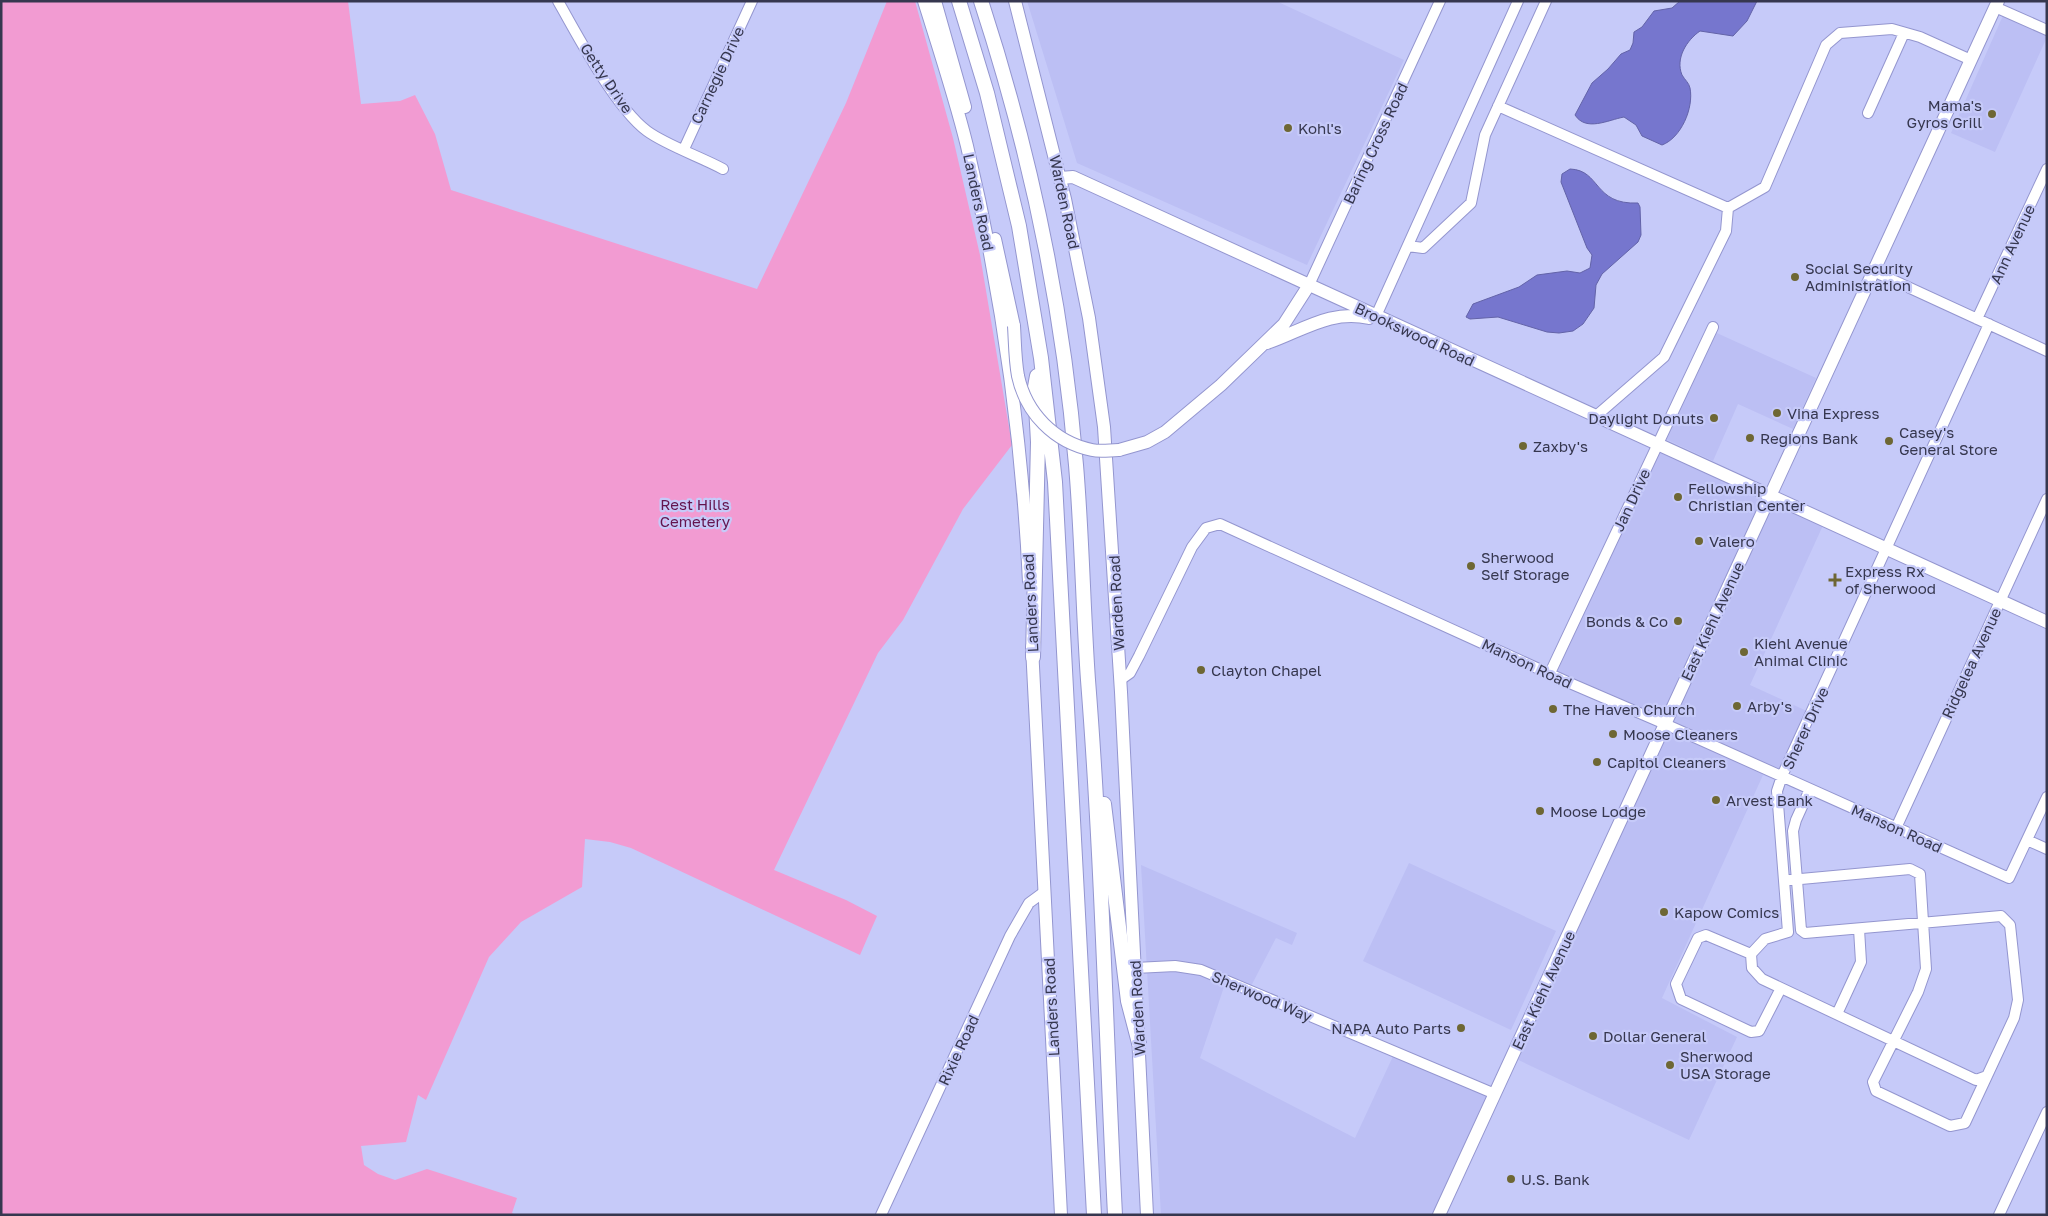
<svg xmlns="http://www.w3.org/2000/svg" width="2048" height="1216" viewBox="0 0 2048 1216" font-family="'Golos Text',sans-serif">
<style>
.built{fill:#bcbff4}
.green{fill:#f29bd2}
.water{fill:#7676ce;stroke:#6363a8}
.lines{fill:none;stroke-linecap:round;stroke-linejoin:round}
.minor-casing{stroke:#9496cf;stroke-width:12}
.major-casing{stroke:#9496cf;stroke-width:14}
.highway-casing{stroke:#9496cf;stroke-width:16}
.minor{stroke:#fff;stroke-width:10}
.major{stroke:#fff;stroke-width:12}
.highway{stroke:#fff;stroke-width:14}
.major-bridge-casing{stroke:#9496cf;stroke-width:14;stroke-linecap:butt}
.major-bridge{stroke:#fff;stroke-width:12}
.poi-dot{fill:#6e6734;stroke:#c6caf9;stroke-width:2}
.labels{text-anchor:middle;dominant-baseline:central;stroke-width:4.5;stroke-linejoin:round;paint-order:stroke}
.street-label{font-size:15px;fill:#36374f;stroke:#c6caf9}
.poi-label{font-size:15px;fill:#36374f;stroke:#c6caf9;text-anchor:start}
.park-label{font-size:15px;fill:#64144e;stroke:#c6caf9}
</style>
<rect width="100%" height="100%" fill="#c6caf9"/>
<path class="built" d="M1027,1H1276L1404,60L1307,265L1077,163Z
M2005,11L2047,30V37L1995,152L1951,133Z
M1708,329L1816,378L1793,429L1738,404L1713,461L1659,436Z
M1654,443L1825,521L1750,685L1811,713L1782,776L1775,780L1763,775L1662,998L1737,1037L1689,1140L1512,1057L1665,724L1550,673Z
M1409,863L1556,931L1511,1030L1363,961Z
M1141,865L1297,933L1292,945L1276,938L1249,990L1226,981L1200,1058L1355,1138L1395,1052L1497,1090L1439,1215H1161Z"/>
<path class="green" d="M1,1H348L361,104L400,101L415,95L435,134L451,190L757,289L846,103L887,1H915L953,138L980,255L1012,445L963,509L903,620L878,653L774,870L846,900L877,916L860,955L631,848L610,842L585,839L582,887L521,922L489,957L426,1100L418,1095L406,1142L361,1146L364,1165L378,1174L395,1180L427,1169L517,1198L512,1213L516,1215H1Z"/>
<path class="water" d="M1680,1H1757L1747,21L1733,36L1700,31C1687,40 1675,58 1682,75C1685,80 1689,83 1690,88C1694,108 1681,138 1662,145L1642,136L1636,125L1624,117C1608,120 1586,132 1575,115L1592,83L1608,69L1621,54L1630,50L1633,43L1634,32L1642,27L1654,11L1672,8Z
M1570,169C1601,170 1593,205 1638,203L1640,207L1641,235L1638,242L1602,274L1596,285L1594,308L1583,324L1573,331L1559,333L1547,332L1498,317L1470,319L1466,317L1473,304L1519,287L1537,275L1567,271L1580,273L1590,268L1592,255L1587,248L1561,182L1562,174Z"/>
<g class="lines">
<defs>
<path id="minor" d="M558,1C578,37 616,108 647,131C666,145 701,157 723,169
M1995,7L2047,30
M1498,106L1728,208
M1868,113L1904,33
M684,149L752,1
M1408,246L1423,248L1471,203L1485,135L1546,1
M1873,271L2047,351
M1309,285L1440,1
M1376,316L1518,1
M1977,319L2047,169
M1596,416L1664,357L1726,231L1728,208L1765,187L1826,45L1840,33L1892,29L1920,37L1971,60
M1550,673L1713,327
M1120,680L1130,673L1139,656L1192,547L1206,528L1220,524L1572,684L1665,724L2009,878L2047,797
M1810,789L1796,820L1793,831L1801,930L1805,933L2001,916L2010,925L2018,1000L2014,1018L1987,1076L1976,1080L1762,979L1752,968L1751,954L1765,939L1788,932L1777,791L1782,776L1989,324
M1896,828L2047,499
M2027,840L2047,849
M1790,880L1910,869L1920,874L1926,969L1918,992L1873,1082L1876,1091L1950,1126L1965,1123L1987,1076
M1751,954L1706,935L1698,938L1676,984L1681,999L1751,1032L1759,1031L1781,988
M1135,968L1175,966L1201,970L1495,1094
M1837,1014L1861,962L1859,929
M881,1215L1010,936L1029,903L1044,892
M1999,1215L2047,1112"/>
<path id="major" d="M924,1C939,49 955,97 967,146C1001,289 1022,435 1029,582
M935,1L965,107
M1015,1L1065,199L1089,318L1104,427L1121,692L1147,1215
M1060,178L1073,177L2047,622
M995,239L1014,326
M1267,343C1302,331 1331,309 1369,318
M1119,450L1147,442L1165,432L1221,385L1284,324L1309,285
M1032,647L1061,1215
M1439,1215L1998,1"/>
<path id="highway" d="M959,1L987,93L1019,226L1041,358L1055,482L1094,1215
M981,1C1030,151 1063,308 1076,465C1082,536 1083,608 1088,680C1102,858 1106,1037 1115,1215
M1033,657L1038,442L1035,387L1037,376
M1104,804L1128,1001L1139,1043"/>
</defs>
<use href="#minor" class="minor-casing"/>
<use href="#major" class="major-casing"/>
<use href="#highway" class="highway-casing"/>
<use href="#minor" class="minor"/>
<use href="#major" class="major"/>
<use href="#highway" class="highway"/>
<defs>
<path id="major-bridge" d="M1014,326C1015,342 1015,360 1018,376C1026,413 1054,442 1092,450C1101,452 1110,450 1119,450"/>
</defs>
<use href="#major-bridge" class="major-bridge-casing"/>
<use href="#major-bridge" class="major-bridge"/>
</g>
<g class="poi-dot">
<circle cx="1992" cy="114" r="5"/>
<circle cx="1288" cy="128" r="5"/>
<circle cx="1795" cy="277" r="5"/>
<circle cx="1777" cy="413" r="5"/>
<circle cx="1714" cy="418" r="5"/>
<circle cx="1750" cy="438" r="5"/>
<circle cx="1889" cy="441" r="5"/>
<circle cx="1523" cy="446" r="5"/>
<circle cx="1678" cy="497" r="5"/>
<circle cx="1699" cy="541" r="5"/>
<circle cx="1471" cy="566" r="5"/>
<path d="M1832.5 572.5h5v5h5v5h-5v5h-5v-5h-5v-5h5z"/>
<circle cx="1678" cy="621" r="5"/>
<circle cx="1744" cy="652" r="5"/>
<circle cx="1201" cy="670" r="5"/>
<circle cx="1737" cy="706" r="5"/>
<circle cx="1553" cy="709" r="5"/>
<circle cx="1613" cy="734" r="5"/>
<circle cx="1597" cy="762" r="5"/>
<circle cx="1716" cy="800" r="5"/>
<circle cx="1540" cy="811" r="5"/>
<circle cx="1664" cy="912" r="5"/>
<circle cx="1461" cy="1028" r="5"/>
<circle cx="1593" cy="1036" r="5"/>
<circle cx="1670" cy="1065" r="5"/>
<circle cx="1511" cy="1179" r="5"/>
</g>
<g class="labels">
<g class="street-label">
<text transform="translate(717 75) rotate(-65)">Carnegie Drive</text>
<text transform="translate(607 78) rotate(56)">Getty Drive</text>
<text transform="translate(1375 143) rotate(-65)">Baring Cross Road</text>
<text transform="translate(979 202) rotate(78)">Landers Road</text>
<text transform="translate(1065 202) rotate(78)">Warden Road</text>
<text transform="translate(2012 244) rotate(-65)">Ann Avenue</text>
<text transform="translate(1415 334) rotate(25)">Brookswood Road</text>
<text transform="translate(1631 500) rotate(-65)">Jan Drive</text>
<text transform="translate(1030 603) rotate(-93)">Landers Road</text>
<text transform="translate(1116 603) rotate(-93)">Warden Road</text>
<text transform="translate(1712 621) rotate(-65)">East Kiehl Avenue</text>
<text transform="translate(1527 663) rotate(25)">Manson Road</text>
<text transform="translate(1971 663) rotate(-65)">Ridgelea Avenue</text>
<text transform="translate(1805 728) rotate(-65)">Sherer Drive</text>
<text transform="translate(1897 828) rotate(24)">Manson Road</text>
<text transform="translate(1543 990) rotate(-65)">East Kiehl Avenue</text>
<text transform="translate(1262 996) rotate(23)">Sherwood Way</text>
<text transform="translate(1051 1007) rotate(-93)">Landers Road</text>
<text transform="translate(1137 1008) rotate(-93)">Warden Road</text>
<text transform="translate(958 1050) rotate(-65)">Rixie Road</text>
</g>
<g class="poi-label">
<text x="1982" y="105" text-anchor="end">Mama's<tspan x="1982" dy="17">Gyros Grill</tspan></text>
<text x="1298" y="128">Kohl's</text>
<text x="1805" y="268">Social Security<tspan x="1805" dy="17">Administration</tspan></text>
<text x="1787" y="413">Vina Express</text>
<text x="1704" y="418" text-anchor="end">Daylight Donuts</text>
<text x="1899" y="432">Casey's<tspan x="1899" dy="17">General Store</tspan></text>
<text x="1760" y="438">Regions Bank</text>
<text x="1533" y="446">Zaxby's</text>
<text x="1688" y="488">Fellowship<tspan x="1688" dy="17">Christian Center</tspan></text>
<text x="1709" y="541">Valero</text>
<text x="1481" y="557">Sherwood<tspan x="1481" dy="17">Self Storage</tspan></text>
<text x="1845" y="571">Express Rx<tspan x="1845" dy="17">of Sherwood</tspan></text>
<text x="1668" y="621" text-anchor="end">Bonds &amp; Co</text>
<text x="1754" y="643">Kiehl Avenue<tspan x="1754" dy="17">Animal Clinic</tspan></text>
<text x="1211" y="670">Clayton Chapel</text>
<text x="1747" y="706">Arby's</text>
<text x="1563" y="709">The Haven Church</text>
<text x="1623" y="734">Moose Cleaners</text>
<text x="1607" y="762">Capitol Cleaners</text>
<text x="1726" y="800">Arvest Bank</text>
<text x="1550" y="811">Moose Lodge</text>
<text x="1674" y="912">Kapow Comics</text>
<text x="1451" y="1028" text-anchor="end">NAPA Auto Parts</text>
<text x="1603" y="1036">Dollar General</text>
<text x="1680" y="1056">Sherwood<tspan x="1680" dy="17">USA Storage</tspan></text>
<text x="1521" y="1179">U.S. Bank</text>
</g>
<g class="park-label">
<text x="695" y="504">Rest Hills<tspan x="695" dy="17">Cemetery</tspan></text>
</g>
</g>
<rect width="2048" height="1216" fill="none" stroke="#36374f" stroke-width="5"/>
</svg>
